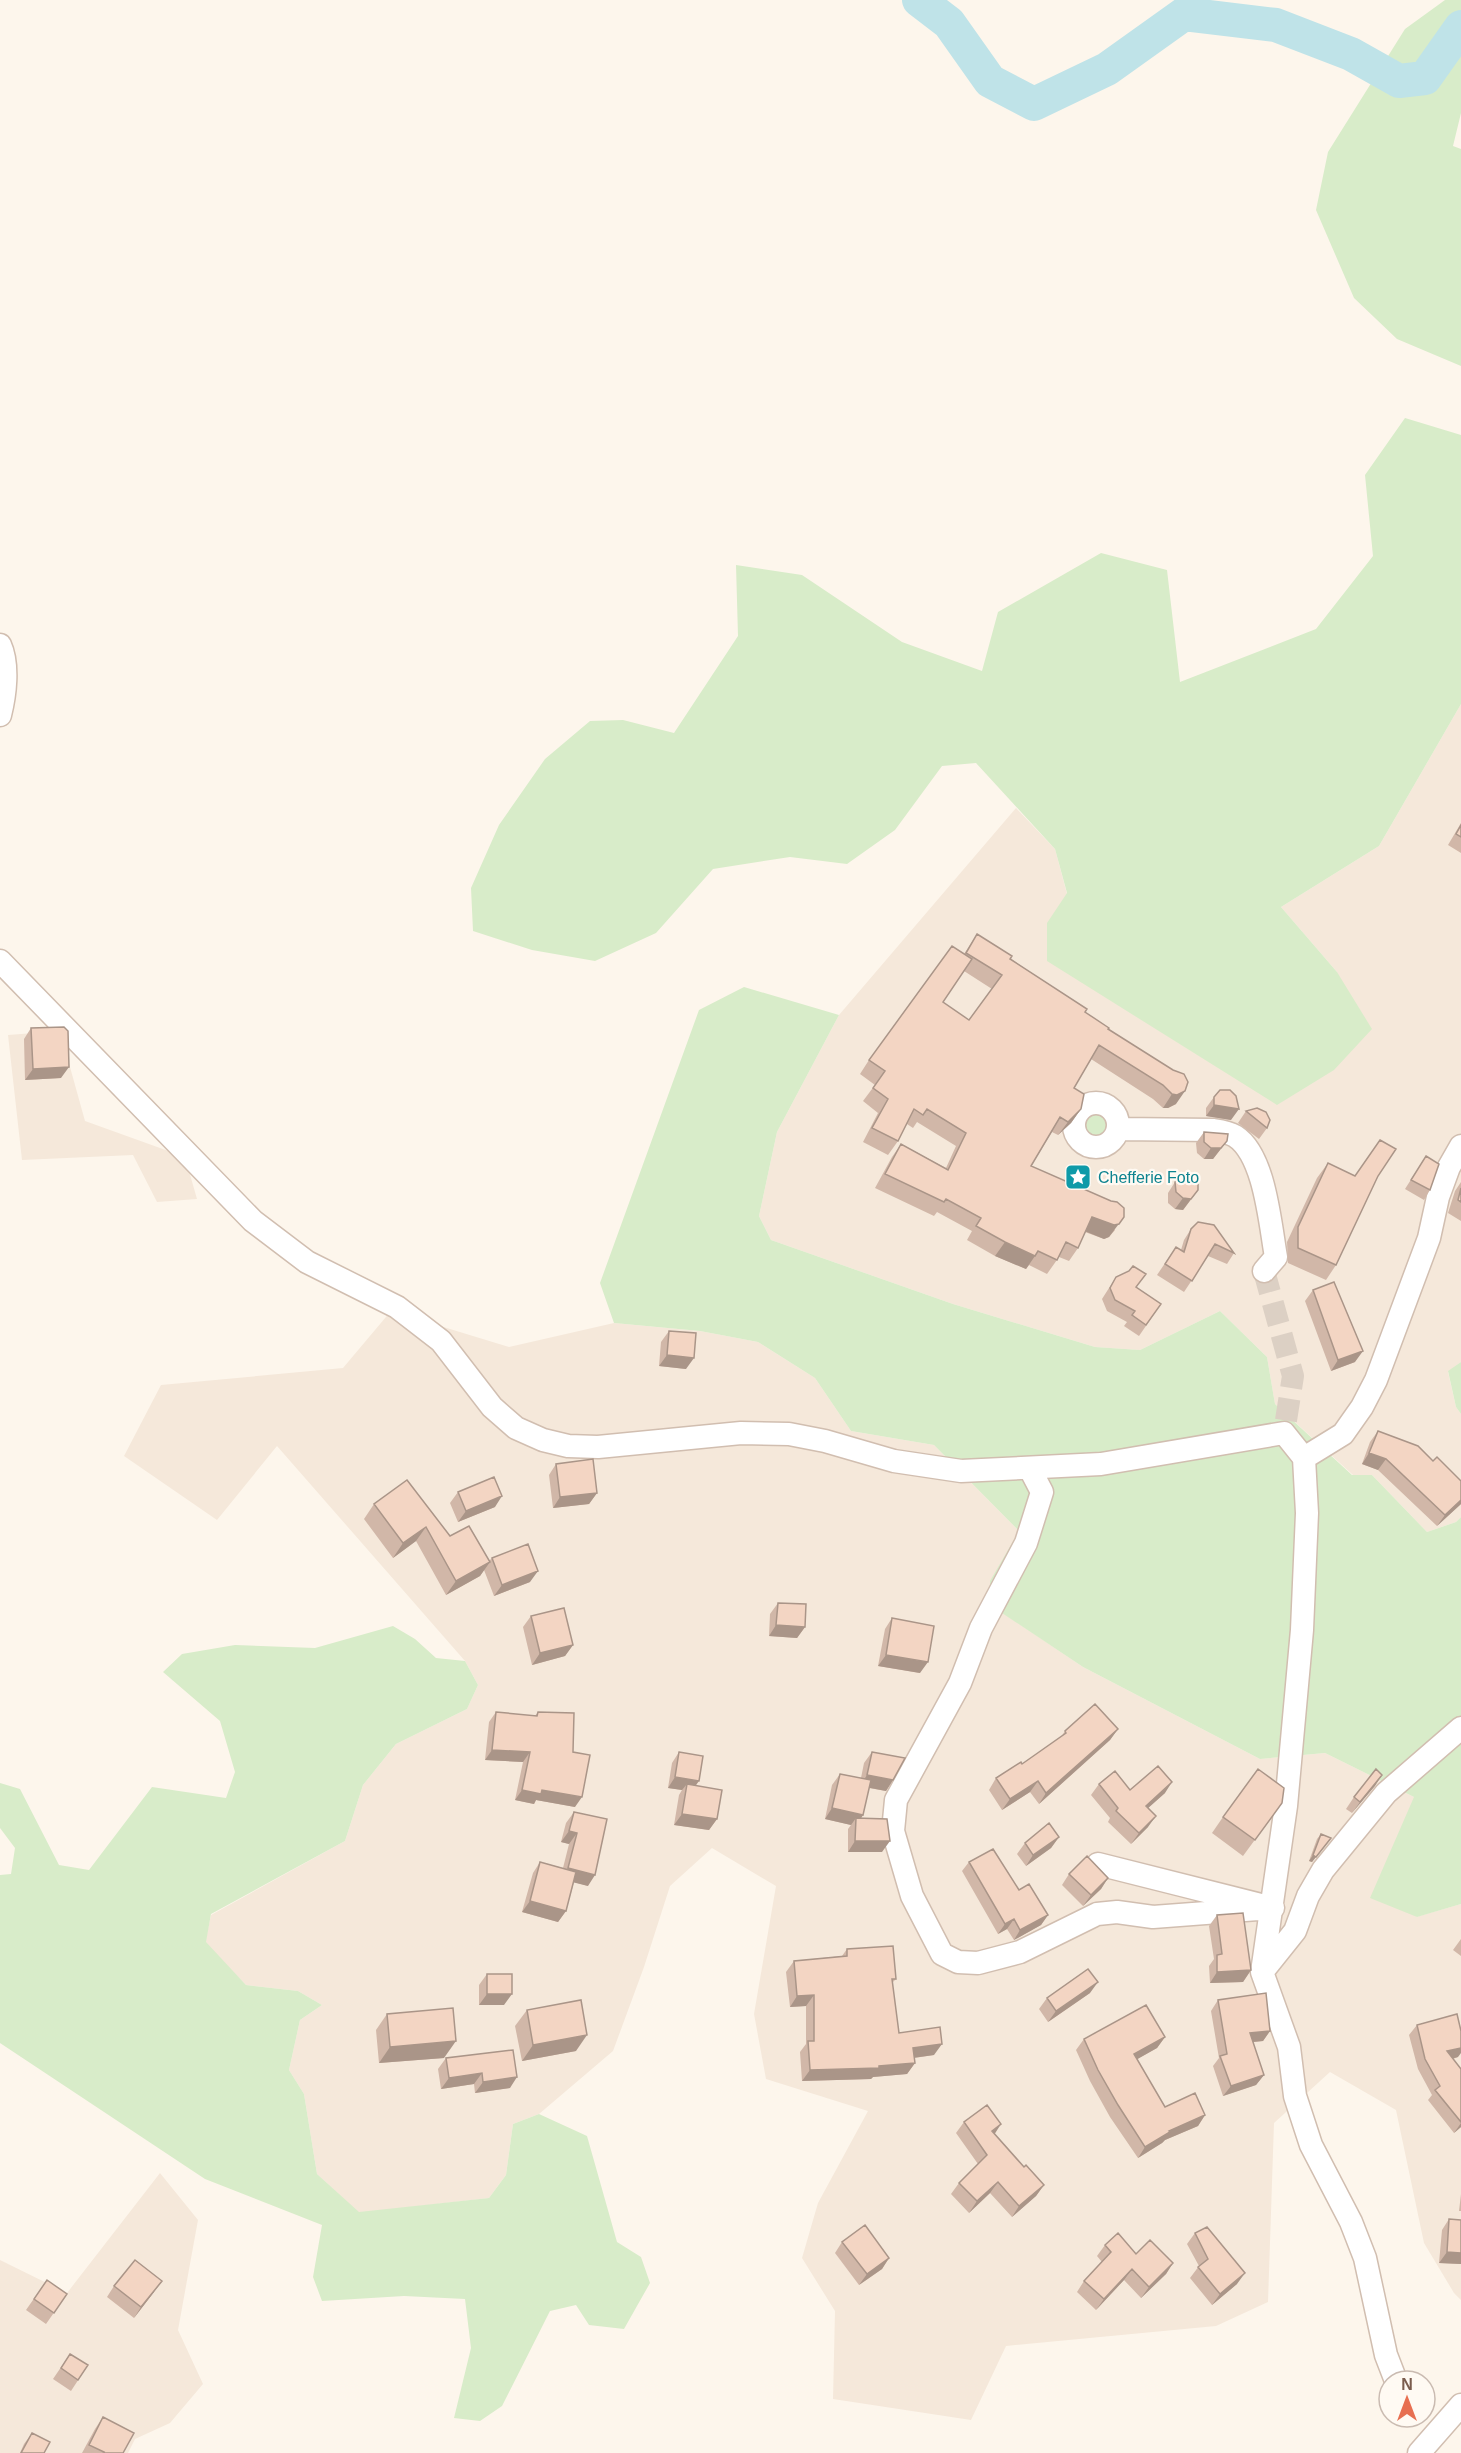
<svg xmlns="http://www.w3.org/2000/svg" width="1461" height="2453" viewBox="0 0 1461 2453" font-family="Arial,sans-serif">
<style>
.residential{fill:#f5e8da}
.green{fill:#d8ecc9}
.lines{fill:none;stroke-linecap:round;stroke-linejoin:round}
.river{stroke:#bfe3e8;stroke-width:34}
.minor-tunnel{stroke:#dcd0c4;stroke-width:22;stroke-dasharray:22 11;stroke-linecap:butt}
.minor-casing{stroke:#d1beb0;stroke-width:25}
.minor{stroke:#fff;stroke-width:22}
.wall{fill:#d1b7a8;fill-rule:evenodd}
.shaded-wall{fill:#aa9588}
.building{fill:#f3d5c3;stroke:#aa9588;stroke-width:1.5}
.labels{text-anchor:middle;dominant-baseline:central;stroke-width:4.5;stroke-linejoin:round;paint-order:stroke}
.culture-label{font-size:16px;fill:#0d838f;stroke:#fffaf3;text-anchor:start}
</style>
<rect width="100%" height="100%" fill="#fdf6ec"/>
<path class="residential" d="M1461,704V1362L1448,1372L1456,1407L1461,1414V1517L1456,1522L1427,1532L1372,1475H1353L1275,1404L1267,1357L1220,1311L1140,1350L1095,1347L953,1304L771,1240L759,1216L777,1132L839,1015L1016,808L1055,849L1067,894L1048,923L1337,972L1281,907L1379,846Z
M60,1031L85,1121L185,1157L197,1199L157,1202L133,1155L22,1160L8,1035Z
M391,1311L509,1347L614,1323L700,1331L758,1342L815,1378L851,1431L934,1445L1019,1531L991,1605L1083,1667L1260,1759L1325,1753L1414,1797L1416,1917L1461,1904V2300L1454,2293L1424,2243L1396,2110L1330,2072L1274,2123L1268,2302L1216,2326L1006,2346L971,2420L833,2399L835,2311L802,2258L818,2203L868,2111L766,2079L754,2014L776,1886L712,1848L670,1886L644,1967L613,2051L539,2114L513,2124L506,2175L489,2198L359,2213L317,2174L304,2094L289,2070L300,2020L322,2005L298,1991L246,1985L205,1943L211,1915L345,1841L363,1785L396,1744L467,1709L478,1685L465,1661L277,1446L217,1520L124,1456L161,1385L343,1368Z
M160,2173L198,2220L178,2330L203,2384L170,2423L135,2439L128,2453H0V2260L67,2293Z"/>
<path class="green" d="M1445,0H1461V113L1453,146L1461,149V366L1397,339L1354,298L1316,210L1328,152L1405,29Z
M1405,418L1461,435V704L1379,846L1281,907L1337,972L1372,1029L1334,1070L1277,1105L1047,961V923L1067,893L1055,849L976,763L942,766L895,830L847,864L790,857L713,869L656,933L595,961L532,950L473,931L471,888L499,825L545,759L590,721L623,720L674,733L738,636L736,565L802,575L902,642L982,671L998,612L1101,553L1167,570L1180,682L1316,629L1373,556L1365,475Z
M744,987L839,1015L777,1132L759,1216L771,1240L953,1304L1095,1347L1140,1350L1220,1311L1267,1357L1275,1404L1352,1475H1372L1427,1532L1456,1522L1461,1517V1904L1417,1917L1370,1898L1414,1797L1325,1753L1260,1759L1083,1667L990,1605V1581L1019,1531L934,1445L851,1431L815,1378L758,1342L700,1331L614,1323L600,1283L699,1010Z
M1085 1125a11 11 0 1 1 22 0a11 11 0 1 1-22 0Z
M1461,1362V1414L1456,1407L1448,1371Z
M393,1626L415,1639L436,1658L465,1661L478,1685L467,1709L396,1744L363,1785L345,1841L211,1914L206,1942L246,1985L298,1991L322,2005L300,2020L289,2070L304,2094L317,2174L359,2212L489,2198L506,2175L513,2124L539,2114L587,2136L617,2242L641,2257L650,2283L624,2329L589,2325L576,2305L550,2311L502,2406L480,2421L454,2418L471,2348L465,2299L404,2296L322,2301L313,2277L322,2225L205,2179L0,2043V1875L11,1874L15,1848L0,1828V1783L20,1789L59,1865L89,1870L152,1787L226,1798L235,1772L220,1721L163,1672L182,1654L235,1645L315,1648Z"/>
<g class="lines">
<path class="river" d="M919,0L949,23L990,81L1034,104L1107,69L1184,14L1276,25L1351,54L1399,81L1425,78L1461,27"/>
<path class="minor-tunnel" d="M1264,1271L1293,1376L1284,1433"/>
<defs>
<path id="minor" d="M0,645C9,665 5,695 0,715
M0,961L253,1221L307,1262L397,1307L441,1341L492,1407L516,1428L543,1440L568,1446L598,1447L741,1433L789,1434L825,1441L894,1461L961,1471L1101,1464L1284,1433L1304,1458L1307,1513L1302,1630L1286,1806L1262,1972L1289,2047L1295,2096L1311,2145L1351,2222L1365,2258L1386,2355L1396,2381
M1074 1125a22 22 0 1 1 44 0a22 22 0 1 1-44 0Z
M1119,1129L1213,1130C1220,1131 1228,1132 1235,1136C1265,1155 1270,1224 1276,1257L1264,1271
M1304,1458L1343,1434L1362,1407L1376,1380L1429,1238L1438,1197L1449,1167L1461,1146
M1030,1469L1042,1492L1026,1543L981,1628L960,1683L896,1800L893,1831L900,1855L912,1896L942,1954L958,1962L978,1963L1020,1952L1097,1914L1117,1912L1153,1917L1273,1908L1098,1864
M1263,1971L1295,1931L1308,1896L1323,1870L1386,1793L1461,1728
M1419,2453L1461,2405"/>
</defs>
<use href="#minor" class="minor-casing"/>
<use href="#minor" class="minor"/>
</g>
<path class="wall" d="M1461,823V853L1448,845Z
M977,934L1108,1029L1173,1070L1176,1104L1168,1108H1163L1153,1099L1091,1059L1074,1088L1081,1109L1071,1123L1058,1135L1052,1132L1031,1166L1115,1230L1109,1237L1104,1239L1085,1232L1078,1248L1069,1261L1059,1257L1047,1274L1029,1265L1026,1269L995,1256L967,1240L972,1231L937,1212L934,1216L875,1188L892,1157L901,1144L946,1168L956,1146L917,1122L913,1128L907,1124L898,1141L888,1155L863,1142L878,1113L863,1101L875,1085L860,1074L869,1060L964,954ZM964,971L992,989L969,1020L943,1002Z
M31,1028L61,1078L25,1080L24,1039Z
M1214,1097L1231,1120L1206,1116V1108Z
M1246,1111L1267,1128L1259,1139L1238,1123Z
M1204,1132L1227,1141L1213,1159H1204L1197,1153L1196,1143Z
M1426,1156L1430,1190L1424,1200L1405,1189Z
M1328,1163L1355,1176H1378L1336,1265L1326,1280L1288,1263L1287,1242L1317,1178Z
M1175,1182L1198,1190L1183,1210L1175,1209L1168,1203V1193Z
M1461,1182V1221L1448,1213L1455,1191Z
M1191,1229L1234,1253L1227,1264L1208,1256L1184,1292L1157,1275L1176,1247L1181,1250L1184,1240Z
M1116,1277L1136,1287L1161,1304L1139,1336L1124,1326L1127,1322L1107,1311L1102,1299Z
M1313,1290L1355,1362L1331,1371L1305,1301Z
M669,1331L686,1369L659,1366L661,1342Z
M1378,1431L1433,1461L1461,1481V1504L1437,1526L1378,1470L1362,1464L1370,1442Z
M556,1464L597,1493L589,1504L553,1508L549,1475Z
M458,1492L495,1507L458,1522L450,1503Z
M374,1504L450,1536L489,1561L492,1558L530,1582L494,1596L484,1570L480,1576L446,1595L416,1541L393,1558L364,1519Z
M778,1603L805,1627L797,1638L769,1636L770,1614Z
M531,1616L573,1645L565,1656L532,1665L523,1627Z
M892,1618L920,1673L878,1666L885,1629Z
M496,1712L535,1716L538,1712L573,1752L575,1807L536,1800L534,1804L515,1800L523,1762L485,1760L489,1722Z
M1118,1729L1110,1740L1039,1804L1030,1792L1002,1810L989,1790L996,1778L1022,1764L1061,1737L1065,1731Z
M679,1752L696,1786L717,1819L709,1830L674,1825L679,1795L682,1790L668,1788L672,1763Z
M872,1752L893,1780L886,1791L869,1788L863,1815L861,1818L882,1852H848V1829L851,1825L825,1819L832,1785L840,1774L861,1778L864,1763Z
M1382,1775L1352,1813L1346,1809L1354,1797Z
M1099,1784L1130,1790L1165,1793L1148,1808V1827L1131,1844L1108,1822L1110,1818L1091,1795Z
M1282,1803L1243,1856L1212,1833L1223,1817Z
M574,1812L588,1886L574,1882L566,1911L558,1922L522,1912L533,1873L540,1862L563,1868L569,1844L561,1842L566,1823Z
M1321,1834L1331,1838L1312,1862L1309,1861L1317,1839Z
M1059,1837L1051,1848L1026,1866L1017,1854L1025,1843Z
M969,1862L1019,1890L1048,1915L1041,1925L1014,1940L1007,1929L998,1934L962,1871Z
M1069,1874L1108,1878L1101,1889L1083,1906L1062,1885Z
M1217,1915L1251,1970L1243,1982L1210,1983L1209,1966L1214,1959L1209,1926Z
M1461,1939V1956L1453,1950Z
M847,1949L896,1979L892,1983L899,2033L934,2055L914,2058L915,2063L907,2074L873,2077L871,2079L802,2081L800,2052L806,2044V2006L790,2007L786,1972L794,1961L842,1956Z
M487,1974L504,2005H479V1985Z
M1090,1993L1048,2022L1039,2009L1047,1998Z
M1218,2000L1270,2031L1263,2041L1253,2042L1264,2075L1256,2085L1223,2096L1213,2066L1219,2058L1211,2011Z
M527,2010L576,2051L522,2061L515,2026Z
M387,2014L444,2058L379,2063L376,2030Z
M1417,2025L1458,2057L1453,2059L1461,2069V2127L1454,2133L1428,2100L1432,2095L1418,2069L1409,2035Z
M1165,2037L1157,2048L1137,2059L1165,2107L1205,2115L1198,2126L1165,2140L1162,2143L1138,2158L1110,2117L1090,2081L1076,2050L1084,2039Z
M513,2050L510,2088L475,2093L474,2084L441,2089L438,2069L446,2058Z
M964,2122L994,2134L1024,2167L1044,2185L1036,2196L1012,2217L990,2193L969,2213L951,2194L959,2183L978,2164L956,2133Z
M1461,2194V2211H1459Z
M1449,2219L1461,2264L1439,2263L1442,2230Z
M1195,2233L1237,2284L1212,2305L1190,2278L1199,2266L1187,2244Z
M842,2242L889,2258L882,2269L859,2285L835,2253Z
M1105,2245L1136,2254L1173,2263L1166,2274L1141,2298L1124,2280L1096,2310L1077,2292L1084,2281L1102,2262L1097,2256Z
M47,2280L67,2294L46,2324L26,2310Z
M114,2286L154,2292L134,2318L107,2297Z
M70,2354L88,2365L71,2391L53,2379Z
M103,2417L123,2453H82L95,2429Z
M32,2433L44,2453H20L24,2444Z"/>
<path class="shaded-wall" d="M69,1067L61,1078L25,1080L33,1069Z
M1185,1091L1176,1104L1168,1108H1163L1172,1094Z
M1214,1105L1239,1109L1231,1120L1206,1116Z
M1081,1109L1071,1123L1058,1135L1068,1122Z
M1227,1141L1213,1159H1204L1211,1148Z
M1198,1190L1183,1210L1175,1209L1183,1198Z
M1092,1217H1124L1109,1237L1104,1239L1082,1230Z
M1005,1242L1035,1256L1026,1269L995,1256Z
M1363,1351L1355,1362L1331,1371L1338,1360Z
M667,1355L694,1358L686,1369L659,1366Z
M1369,1453L1386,1459L1378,1470L1362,1464Z
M597,1493L589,1504L553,1508L560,1497Z
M502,1496L495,1507L458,1522L466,1511Z
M1461,1500V1504L1437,1526L1445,1515Z
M426,1527L416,1541L393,1558L403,1543Z
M490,1562L480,1576L446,1595L456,1581Z
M538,1571L530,1582L494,1596L502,1585Z
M776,1625L805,1627L797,1638L769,1636Z
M573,1645L565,1656L532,1665L540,1653Z
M886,1655L928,1662L920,1673L878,1666Z
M1118,1729L1110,1740L1039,1804L1046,1793Z
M492,1750L530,1752L523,1762L485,1760Z
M867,1775L893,1780L886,1791L860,1786Z
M1382,1775L1375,1786L1352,1813L1360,1802Z
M675,1777L699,1781L691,1792L687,1784L682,1790L668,1788Z
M1038,1781L1030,1792L1002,1810L1010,1799Z
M1172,1782L1165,1793L1138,1817L1146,1806Z
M522,1790H542L582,1797L575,1807L536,1800L534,1804L515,1800Z
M832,1808L863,1815L856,1826V1818L851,1825L825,1819Z
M682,1814L717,1819L709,1830L674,1825Z
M1156,1816L1148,1827L1131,1844L1139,1833Z
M569,1831L577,1833L569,1844L561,1842Z
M1059,1837L1051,1848L1026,1866L1033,1855Z
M1331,1838L1312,1862L1309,1861L1313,1855Z
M855,1841H890L882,1852H848Z
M568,1868L595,1875L588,1886L560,1879Z
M1108,1878L1101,1889L1083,1906L1091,1895Z
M530,1901L566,1911L558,1922L522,1912Z
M1048,1915L1041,1925L1014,1940L1020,1930Z
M1014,1919L1007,1929L998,1934L1005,1924Z
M1251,1970L1243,1982L1210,1983L1217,1972Z
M1098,1982L1090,1993L1048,2022L1056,2011Z
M487,1994H512L504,2005H479Z
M814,1995L806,2006L790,2007L797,1996Z
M1270,2031L1263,2041L1242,2043L1250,2033Z
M587,2035L576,2051L522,2061L533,2045Z
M1165,2037L1157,2048L1127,2065L1134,2054Z
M456,2041L444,2058L379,2063L390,2047Z
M942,2044L934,2055L905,2059L913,2048Z
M1461,2048V2053L1458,2057L1440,2062L1447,2051Z
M915,2063L907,2074L873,2077L871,2079L802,2081L810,2070L879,2066Z
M482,2073L474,2084L441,2089L449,2078Z
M1264,2075L1256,2085L1223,2096L1231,2086Z
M517,2077L510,2088L475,2093L483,2082Z
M1205,2115L1198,2126L1165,2140L1162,2143L1138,2158L1145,2147L1169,2131Z
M1461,2123V2127L1454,2133Z
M1001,2124L994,2135L992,2131Z
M998,2182L990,2193L969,2213L977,2201Z
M1044,2185L1036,2196L1012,2217L1019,2206Z
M1447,2252L1461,2253V2264L1439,2263Z
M889,2258L882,2269L859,2285L867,2274Z
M1173,2263L1166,2274L1141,2298L1149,2287Z
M1132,2269L1124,2280L1096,2310L1104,2299Z
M1245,2273L1237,2284L1212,2305L1220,2294Z
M162,2281L154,2292L134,2318L141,2307Z"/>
<path class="building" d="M1461,825V837L1456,834Z
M977,934L1012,956L1010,959L1087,1009L1085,1012L1109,1028L1108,1029L1173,1070L1184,1074L1188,1082L1185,1091L1177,1095L1172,1094L1163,1085L1099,1045L1074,1088L1084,1094L1081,1109L1068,1122L1060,1117L1031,1166L1111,1201L1117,1202L1124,1208V1217L1119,1224L1114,1225L1092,1217L1078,1248L1066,1242L1057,1260L1038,1251L1035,1256L1005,1242L976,1226L981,1218L946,1199L944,1202L885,1174L901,1144L948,1170L966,1133L927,1109L923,1115L914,1109L898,1141L872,1128L888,1099L873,1088L885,1071L869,1060L952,946L972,959L943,1002L969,1020L1002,975L966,953Z
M64,1027L68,1031L69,1067L33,1069L31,1028Z
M1220,1090H1230L1236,1096L1239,1109L1214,1105V1097Z
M1257,1108L1266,1112L1270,1120L1267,1128L1246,1111Z
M1204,1132L1228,1134L1227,1141L1221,1148H1211L1204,1142Z
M1380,1140L1396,1149L1378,1176L1336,1265L1298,1248V1227L1328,1163L1355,1176Z
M1426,1156L1439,1164L1430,1190L1411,1180Z
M1191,1175L1198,1181V1190L1191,1199L1183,1198L1176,1192L1175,1182L1182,1176Z
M1461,1188V1202L1458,1200Z
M1198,1222L1214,1225L1234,1253L1215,1244L1192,1281L1165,1264L1176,1247L1184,1252L1191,1229Z
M1133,1266L1146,1274L1136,1287L1161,1304L1146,1325L1132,1315L1135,1311L1115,1300L1110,1288L1116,1277L1129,1271Z
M1334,1282L1363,1351L1338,1360L1313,1290Z
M669,1331L696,1333L694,1358L667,1355Z
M1378,1431L1418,1446L1433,1461L1437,1457L1461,1481V1500L1445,1515L1386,1459L1369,1453Z
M593,1459L597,1493L560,1497L556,1464Z
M494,1477L502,1496L466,1511L458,1492Z
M407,1480L450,1536L469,1526L490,1562L456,1581L426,1527L403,1543L374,1504Z
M528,1544L538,1571L502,1585L492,1558Z
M778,1603L806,1604L805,1627L776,1625Z
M564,1608L573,1645L540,1653L531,1616Z
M892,1618L934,1626L928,1662L886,1655Z
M1095,1704L1118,1729L1046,1793L1038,1781L1010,1799L996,1778L1021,1762L1022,1764L1066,1733L1065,1731Z
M496,1712L537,1716L538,1712L574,1713L573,1752L590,1755L582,1797L542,1790L541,1794L522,1790L530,1752L492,1750Z
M679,1752L703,1756L699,1781L675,1777Z
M872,1752L905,1758L893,1780L867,1775Z
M1158,1766L1172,1782L1146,1806L1156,1816L1139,1833L1116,1811L1118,1808L1099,1784L1115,1771L1130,1790Z
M1258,1769L1284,1788L1282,1803L1255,1840L1223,1817Z
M1376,1769L1382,1775L1360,1802L1354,1797Z
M840,1774L871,1780L863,1815L832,1808Z
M687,1784L722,1790L717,1819L682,1814Z
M574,1812L607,1819L595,1875L568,1868L577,1833L569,1831Z
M856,1818L887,1819L890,1841H855Z
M1049,1823L1059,1837L1033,1855L1025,1843Z
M1321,1834L1331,1838L1316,1857L1313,1855Z
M993,1849L1019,1890L1029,1884L1048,1915L1020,1930L1014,1919L1005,1924L969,1862Z
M1087,1856L1108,1878L1091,1895L1069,1874Z
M540,1862L576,1872L566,1911L530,1901Z
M1243,1913L1251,1970L1217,1972V1955L1222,1954L1217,1915Z
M893,1946L896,1979H892L899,2033L940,2027L942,2044L913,2048L915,2063L879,2066V2068L810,2070L808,2041H814V1995L797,1996L794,1961L847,1956V1949Z
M1088,1969L1098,1982L1056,2011L1047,1998Z
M487,1974H512V1994H487Z
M1266,1993L1270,2031L1250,2033L1264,2075L1231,2086L1220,2056L1227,2054L1218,2000Z
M581,2000L587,2035L533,2045L527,2010Z
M1146,2005L1165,2037L1134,2054L1165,2107L1195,2093L1205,2115L1169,2131L1170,2132L1145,2147L1118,2105L1098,2070L1084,2039Z
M453,2008L456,2041L390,2047L387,2014Z
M1457,2014L1461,2031V2048L1447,2051L1461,2069V2122L1435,2090L1440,2086L1425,2059L1417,2025Z
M513,2050L517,2077L483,2082L482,2073L449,2078L446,2058Z
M987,2105L1001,2124L992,2131L1024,2167L1026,2165L1044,2185L1019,2206L998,2182L977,2201L959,2183L987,2155L964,2122Z
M1449,2219L1461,2220V2253L1447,2252Z
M865,2225L889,2258L867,2274L842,2242Z
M1207,2227L1245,2273L1220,2294L1198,2267L1208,2259L1195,2233Z
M1118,2233L1136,2254L1150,2240L1173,2263L1149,2287L1132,2269L1104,2299L1084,2281L1111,2252L1105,2245Z
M135,2260L162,2281L141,2307L114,2286Z
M47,2280L67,2294L54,2313L34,2299Z
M70,2354L88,2365L78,2380L61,2368Z
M103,2417L134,2433L123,2453H103L104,2452L89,2445Z
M32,2433L50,2442L44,2453H21Z"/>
<defs>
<symbol id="sight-square" viewBox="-11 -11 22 22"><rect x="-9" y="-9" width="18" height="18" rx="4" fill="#0f9aa8" stroke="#fffaf3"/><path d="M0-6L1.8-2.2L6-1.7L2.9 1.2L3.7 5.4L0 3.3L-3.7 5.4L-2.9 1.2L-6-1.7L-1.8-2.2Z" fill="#fff"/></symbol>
</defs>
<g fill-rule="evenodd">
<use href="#sight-square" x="1063" y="1162" width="30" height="30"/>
</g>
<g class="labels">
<g class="culture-label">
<text x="1098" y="1177">Chefferie Foto</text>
</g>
</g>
<g transform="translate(1407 2399)"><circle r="28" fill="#fffaf3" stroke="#cabbb1" stroke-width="1.5"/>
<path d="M0-4.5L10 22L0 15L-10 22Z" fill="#e76f51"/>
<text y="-9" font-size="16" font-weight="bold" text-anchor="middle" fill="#7a5c4d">N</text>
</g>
</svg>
